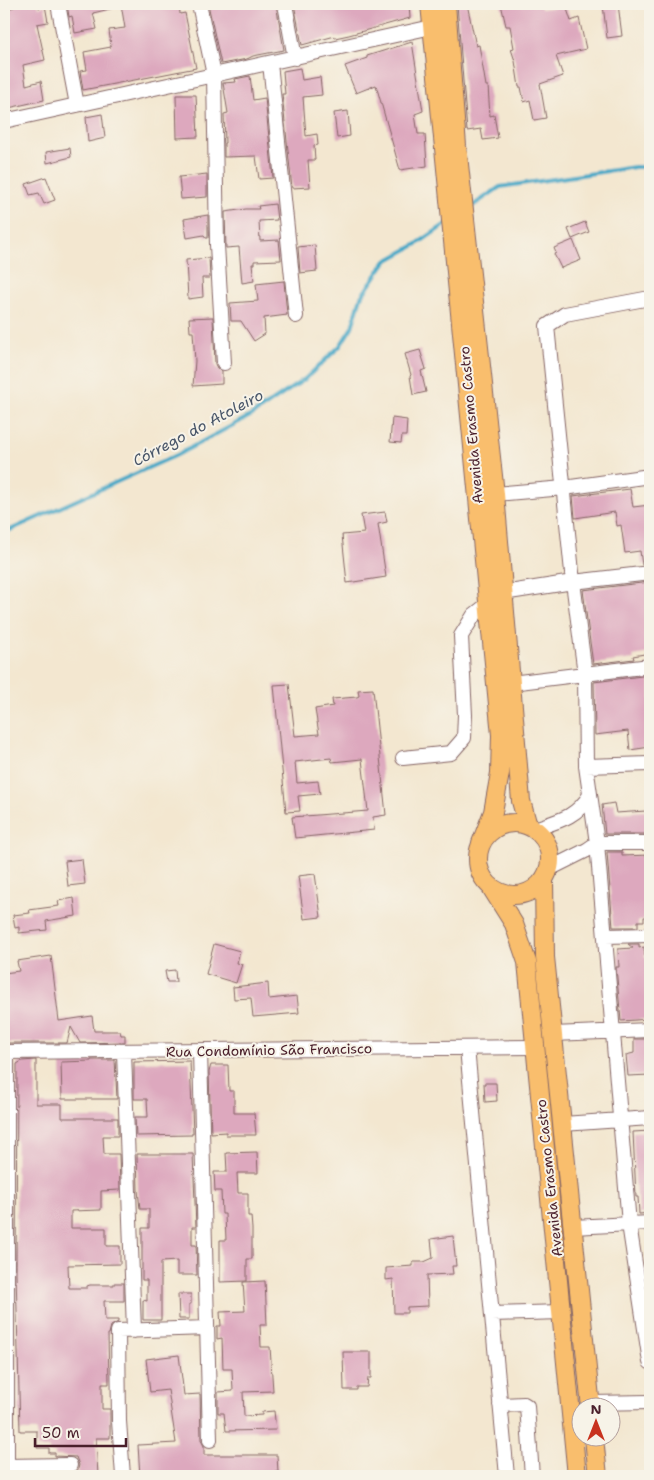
<svg xmlns="http://www.w3.org/2000/svg" width="654" height="1480" viewBox="0 0 654 1480" font-family="'Shantell Sans',sans-serif">
<style>
.lines{fill:none;stroke-linecap:round;stroke-linejoin:round}
.stream{stroke:#48a9c7;stroke-width:4}
.building{fill:#dda8be}
.minor-casing{stroke:#856565;stroke-width:16}
.major-casing{stroke:#856565;stroke-width:20}
.minor{stroke:#fff;stroke-width:14}
.major{stroke:#f9be6d;stroke-width:18}
.labels{text-anchor:middle;dominant-baseline:central;stroke-width:4;stroke-linejoin:round;paint-order:stroke}
.street-label{font-size:14px;fill:#4a1f2b;stroke:#f7f3e8}
.water-label{font-size:15px;font-style:italic;fill:#495669;stroke:#f7f3e8}
</style>
<rect width="100%" height="100%" fill="#f7f3e8"/>
<filter id="ink" filterUnits="userSpaceOnUse"><feTurbulence type="fractalNoise" baseFrequency=".02" numOctaves="2"/><feDisplacementMap in="SourceGraphic" scale="10" xChannelSelector="R" yChannelSelector="G"/><feConvolveMatrix kernelMatrix="1 2 1 2 8 2 1 2 1" color-interpolation-filters="sRGB"/></filter>
<filter id="wash" filterUnits="userSpaceOnUse"><feTurbulence type="fractalNoise" baseFrequency=".0096" numOctaves="4" result="noise"/><feDisplacementMap in="SourceGraphic" scale="20" xChannelSelector="R" yChannelSelector="G"/><feGaussianBlur stdDeviation="1.12" result="paint"/><feColorMatrix in="noise" values="0 0 0 0 0 0 0 0 0 0 0 0 0 0 0 0 0 1.4 0 .05"/><feComposite in="paint" operator="in"/></filter>
<g filter="url(#wash)">
<rect width="100%" height="100%" fill="#f3e7d0"/>
<g class="lines">
<path class="stream" d="M468,209L500,187L635,167H650
M4,534L10,530L177,455L252,415L305,379L340,346L352,327L361,297L386,261L417,244L446,224"/>
</g>
<g id="blocks">
<path class="building" d="M14,4H38L39,8L45,5L48,22L37,24L45,60L23,65L26,85L41,81L44,100L4,109V11L16,6Z
M67,4H114V8L93,13L97,29L75,33L72,16L69,17Z
M121,4H179L180,14L185,13L196,68L83,90L80,71L87,70L84,52L111,47L109,30L125,28Z
M208,4H276L284,50L253,56L247,59L221,64Z
M294,4H409L410,18L349,35L335,38V36L302,45Z
M457,4H467L476,46L479,45L486,86H488L490,116L494,115L498,138L483,140L481,129L467,131Z
M501,4H540L541,9L566,6L571,21L579,18L586,49L556,56L563,76L540,84L546,118L534,120L530,100L524,102L521,87H519L515,61L511,49L514,48L510,26H506Z
M618,4L622,36L607,38L603,5Z
M412,42L423,111L415,114L418,134H425L427,166L400,170L376,85L356,93L345,66L367,58V56Z
M300,68L302,80L320,77L322,95L303,97L306,136L317,134L318,145L314,146L315,160H308L310,187L292,188L282,94H285L283,71Z
M250,76L253,100L265,98L273,178L259,179L256,156L224,157V143H225L224,114L228,113L223,83L236,82L235,79Z
M176,95H196L198,137L177,138Z
M348,111L350,136L337,138L334,113Z
M102,114L105,138L88,142L86,117Z
M70,148L71,157L47,163L46,152Z
M207,174V197L181,199L179,177Z
M46,177L55,200L44,204L39,193L30,195L26,184Z
M275,204L277,220L259,221L260,241L279,240L281,260L254,261V264H252L254,281L242,283L239,247L226,248L225,212L246,209H259L258,206Z
M208,215V238H206L204,235L187,238L184,219Z
M585,222L589,232L572,239L568,229Z
M573,240L581,260L561,268L554,254L556,253L554,248Z
M315,245L317,271L300,273L298,247Z
M209,258L210,278H202L203,297L188,299L186,260Z
M284,281L287,315L264,318L265,334L254,341L241,321H231L230,303L258,301L256,284Z
M213,317L215,364L217,368L222,371V384L193,386L195,361L193,332H190L189,318Z
M420,350L426,369L421,371L426,392L413,395L410,376L411,375L405,354Z
M392,418L407,420L406,436H402L401,443L390,442Z
M630,489L633,507L650,505V564L642,565L640,551L625,553L621,525L617,526L615,512L575,518L573,496Z
M385,512L387,522L378,524L386,577L347,583L342,535L364,533L361,515Z
M650,582V638H648L650,653L633,656L634,659L593,664L583,590Z
M650,675V747L630,750L628,731L595,735L594,682Z
M289,684L295,736L319,734L315,709L333,706L332,699L357,697L359,696L358,690L373,689L386,815L373,817L374,830L295,838L292,817L368,811L362,759L332,762L331,758L295,762L297,783L318,781L320,794L298,796L300,811L286,812L274,685Z
M614,803L616,813L646,811L647,817H650V834H605L602,805Z
M607,852H622V856L650,855V917H644V921H638V927H613Z
M82,859L85,884L68,886L65,861Z
M315,874L321,917L304,919L298,876Z
M74,898L76,916L46,921L47,930L19,933V927L15,928L13,915L30,913L29,910L59,906L58,901Z
M214,944L240,951L237,963L242,964L236,983L206,974Z
M628,944H639V948L644,947L645,958H650V1019L621,1021L616,967H619L618,949L633,948Z
M51,956L59,1021L92,1016L94,1031H120L121,1035H125V1042L80,1043L71,1027L67,1043H5L4,1030V973L19,971L17,961Z
M175,970L176,982H167L165,971Z
M268,983L269,999L297,996L299,1013L253,1017L251,998L234,999L233,987Z
M634,1039H648L650,1075L628,1076L626,1055L634,1053Z
M36,1060V1104H62V1118H118V1136H103L104,1154H119L120,1190L101,1191V1210L71,1211V1228H106V1246H120V1264L68,1265L69,1288H87V1286L90,1285H114V1283H124V1301H104L105,1320H118V1322L111,1326L109,1334H108L109,1384H102V1409H110V1438H96L98,1476H76L79,1465L76,1457L55,1456V1453H49V1448H37V1431H20L16,1272L17,1064L22,1061Z
M91,1060H115L117,1099H62L61,1062L91,1061Z
M190,1061L193,1133H192V1135L136,1136L135,1117H148L147,1099H134V1062Z
M211,1065H228L229,1091H234V1113H254L256,1135H226V1132L211,1133L209,1072Z
M484,1083H496L497,1101L485,1102Z
M650,1131V1213L639,1214L638,1197H636L633,1132Z
M257,1152L258,1173H237L238,1193H248V1216H251L252,1229V1259H247V1281L220,1282V1240H226L225,1214H222L221,1191H215L214,1172H227L226,1153Z
M137,1154H193L196,1227H192V1245H196L197,1275H177V1261L161,1262V1320H143V1300L147,1301V1280H142V1228H149V1209H140L138,1190Z
M453,1236L456,1266H452L453,1274L427,1275L428,1306L407,1307V1313H394L393,1279L386,1280V1268L413,1266V1262H424L433,1258L431,1239Z
M265,1281L267,1325H260L261,1347H270L273,1391L243,1392L244,1416L262,1415V1412L274,1411L276,1430L226,1431L224,1413H218V1392L233,1391L232,1369H223L222,1338L217,1339V1326H221L220,1312L245,1311L243,1282Z
M178,1294H191V1304H189V1319H179Z
M343,1352H371V1378H368L367,1387H357V1390H344Z
M179,1355L184,1395L200,1394L201,1440L204,1446V1455H277L278,1472H242V1476H140L138,1445L176,1443L168,1390L150,1392L146,1359Z"/>
</g>
</g>
<g filter="url(#ink)">
<use href="#blocks" fill-opacity="0" stroke="#856565" stroke-width="1"/>
<g class="lines">
<defs>
<path id="minor" d="M58,4L77,105
M199,4L214,75L217,245L224,363
M285,4L295,58
M270,63L296,316
M4,121L432,27
M650,298L565,314L547,326L573,582L585,674L586,766L597,843L629,1224L650,1362
M495,494L564,488L650,476
M503,593L573,582L650,573
M511,683L650,666
M403,758L451,753L464,738L465,715L461,636L474,615L488,604
M586,766L650,764
M534,829C558,821 576,818 590,795
M549,869L587,850L597,843H650
M605,936L650,935
M553,1034L650,1030
M467,1048L507,1476
M200,1051L210,1440
M4,1052L535,1047
M124,1052L134,1331
M563,1124L650,1118
M573,1227L650,1223
M492,1314L562,1312
M591,1403L650,1402
M500,1405L524,1404L527,1406L532,1476
M4,1466L70,1465
M7,1466V1052
M123,1476L119,1421L118,1331L207,1328"/>
<path id="major" d="M430,4L501,735L500,773L493,812L481,843
M446,4L457,146L495,494L521,801L528,826
M478 859a36 36 0 1 1 72 0a36 36 0 1 1-72 0Z
M544,879L545,957L591,1408
M492,889L514,924L527,962L577,1476
M594,1438L598,1476"/>
</defs>
<use href="#minor" class="minor-casing"/>
<use href="#major" class="major-casing"/>
<use href="#minor" class="minor"/>
<use href="#major" class="major"/>
</g>
</g>
<g class="labels">
<g class="street-label">
<text transform="translate(471 425) rotate(-95)">Avenida Erasmo Castro</text>
<text transform="translate(269 1050) rotate(-1)">Rua Condomínio São Francisco</text>
<text transform="translate(549 1178) rotate(-96)">Avenida Erasmo Castro</text>
</g>
<g class="water-label">
<text transform="translate(198 428) rotate(-28)">Córrego do Atoleiro</text>
</g>
</g>
<rect width="654" height="1480" fill="none" stroke="#f7f3e8" stroke-width="20"/>
<g transform="translate(596 1422)"><circle r="24" fill="#f7f3e8" stroke="#b29e9c"/>
<path d="M0-4L9 19L0 12L-9 19Z" fill="#c8321e"/>
<text y="-8" font-size="14" font-weight="bold" text-anchor="middle" fill="#4a1f2b">N</text>
</g>
<path d="M35 1438v8h91v-8" fill="none" stroke="#4a1f2b" stroke-width="2.5"/>
<text x="42" y="1438" font-size="15" fill="#4a1f2b" stroke="#f7f3e8" stroke-width="4" paint-order="stroke">50 m</text>
</svg>
